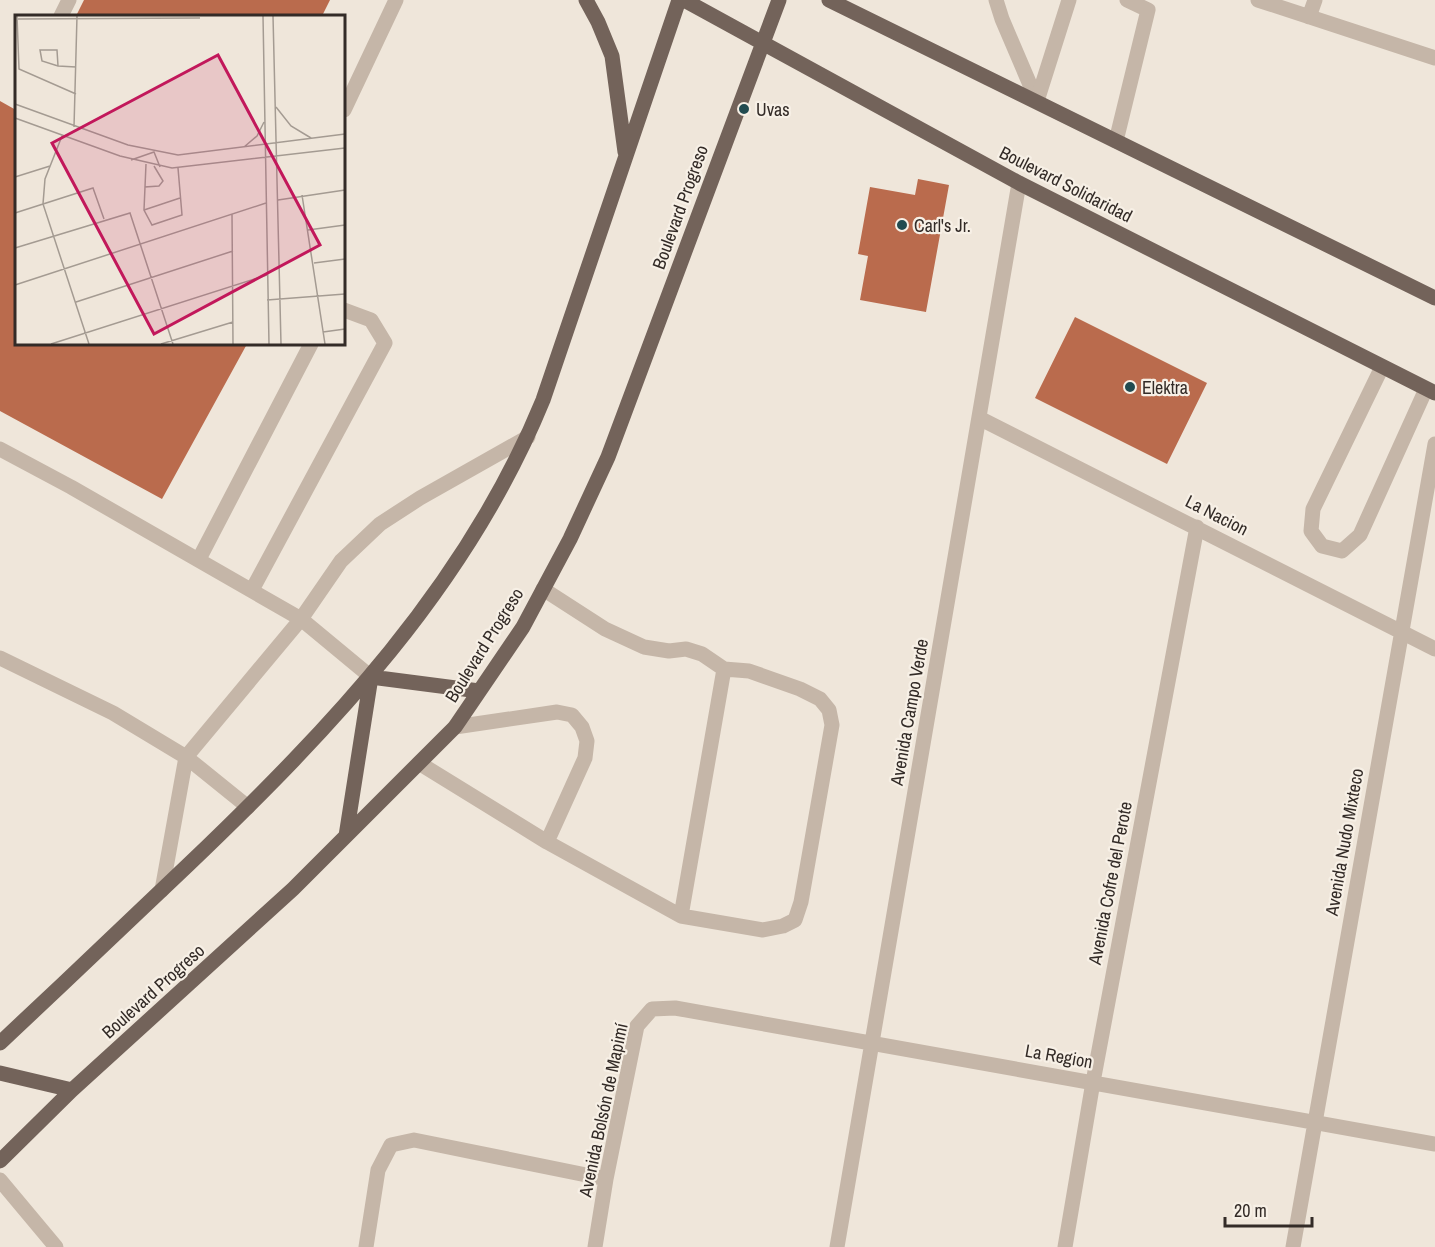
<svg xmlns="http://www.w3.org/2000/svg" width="1435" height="1247" viewBox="0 0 1435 1247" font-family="'Archivo Narrow',sans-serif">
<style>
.building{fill:#ba6b4d}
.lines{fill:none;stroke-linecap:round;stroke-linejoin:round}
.service{stroke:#c5b6a8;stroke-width:15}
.minor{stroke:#c5b6a8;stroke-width:15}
.primary{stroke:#73635a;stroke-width:15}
.poi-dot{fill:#214b50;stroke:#f7f0e6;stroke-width:2}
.labels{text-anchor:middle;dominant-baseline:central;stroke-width:4.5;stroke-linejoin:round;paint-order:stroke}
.poi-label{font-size:18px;fill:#332b27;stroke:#f7f0e6;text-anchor:start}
.street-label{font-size:18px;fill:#332b27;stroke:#f7f0e6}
.inset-road{fill:none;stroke:#a49b92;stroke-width:1.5}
.view{fill:#c2185b;fill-opacity:0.15;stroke:#c2185b;stroke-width:3}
.inset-edge{fill:none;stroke:#332b27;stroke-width:3}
</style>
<rect width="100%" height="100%" fill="#efe6da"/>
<path class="building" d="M84,0H330L322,16H76Z
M0,101L16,110V344H247L162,499L0,411Z
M918,179L949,185L926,312L860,300L868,256L858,254L870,187L915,195Z
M1075,317L1207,383L1167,464L1035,398Z"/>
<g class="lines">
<path class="service" d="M996,0L1002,19L1037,101
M61,16L69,0
M344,110L396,0
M1116,141L1148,10L1127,0
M1382,367L1313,509L1311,531L1322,546L1342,551L1360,535L1426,389
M0,449L71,487L301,619L371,677
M199,559L311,344
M252,590L385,343L371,320L344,310
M0,658L113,713L186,757L248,807
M162,890L186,757L301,619L341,561L380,524L420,498L528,437"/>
<path class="minor" d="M1258,0L1435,58
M1309,17L1315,0
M1037,101L1069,0
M979,418L1435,649
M455,727L557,712L572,715L582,727L587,741L585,758L547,842L681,916L763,930L783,926L795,920L801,902L832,725L829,710L820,699L800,689L749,671L724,669L702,654L686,649L669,651L644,647L605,629L543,589
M419,763L547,842
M681,916L724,669
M0,1180L56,1247
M366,1247L378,1170L391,1145L414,1140L606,1179
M595,1247L606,1179L637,1026L652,1009L675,1008L1435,1144
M837,1247L1019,183
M1065,1247L1093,1082L1197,527
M1293,1247L1435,444"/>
<path class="primary" d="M586,0L598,22L612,56L625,152
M684,0L1019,183L1435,393
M829,0L1435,298
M346,836L371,677L479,691
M0,1043C63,984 125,925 188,865C331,728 467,586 543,400L679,0
M0,1073L72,1090
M0,1161L72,1090L293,889L455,727L523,627L570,539L608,457L779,0"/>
</g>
<g class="poi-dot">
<circle cx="744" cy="109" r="6"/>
<circle cx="902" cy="225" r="6"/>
<circle cx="1130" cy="387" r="6"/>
</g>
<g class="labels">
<g class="poi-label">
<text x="756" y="109">Uvas</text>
<text x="914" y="225">Carl's Jr.</text>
<text x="1142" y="387">Elektra</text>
</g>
<g class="street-label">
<text transform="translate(1066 184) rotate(27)">Boulevard Solidaridad</text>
<text transform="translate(680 207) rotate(-70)">Boulevard Progreso</text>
<text transform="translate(1217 515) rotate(27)">La Nacion</text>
<text transform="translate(484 645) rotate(-58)">Boulevard Progreso</text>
<text transform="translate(909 712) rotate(-80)">Avenida Campo Verde</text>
<text transform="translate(1344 842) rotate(-80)">Avenida Nudo Mixteco</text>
<text transform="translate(1110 883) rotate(-79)">Avenida Cofre del Perote</text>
<text transform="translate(153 991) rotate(-42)">Boulevard Progreso</text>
<text transform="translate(1059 1056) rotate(10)">La Region</text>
<text transform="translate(603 1110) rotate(-78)">Avenida Bolsón de Mapimí</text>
</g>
</g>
<g transform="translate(15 15)">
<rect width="330" height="330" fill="#efe6da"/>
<path class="inset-road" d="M2,1L4,54L61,79M248,1L254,329M258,1L266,329M3,4L185,3M43,51L42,35H25L27,46L43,51L61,52M0,89L113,130L163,140L330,119M261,92L276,111L296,123M0,103L105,141L157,153L330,133M59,112L62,1M47,121L30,164L28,189L74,329M229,132L242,121L249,107M116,145L139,137L145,152M139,151L148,166L144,171L130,172L129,195L137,210L167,200L163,153M0,162L35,151M130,172L131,149M287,180L310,329M263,185L330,175M129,195L165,183M0,198L78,173L89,204M217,199L218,329M293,215L330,210M0,233L115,198L158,329M299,248L330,244M0,270L251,188M252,285L330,279M61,287L218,236M308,317L330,314M36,329L252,260M146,329L218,307"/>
<path class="view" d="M203,40L305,230L139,319L37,128Z"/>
<rect width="330" height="330" class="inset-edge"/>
</g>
<path d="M1225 1217v9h87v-9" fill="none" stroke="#332b27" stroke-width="3"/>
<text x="1234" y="1217" font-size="18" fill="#332b27" stroke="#f7f0e6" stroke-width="4.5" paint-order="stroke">20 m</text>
</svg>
